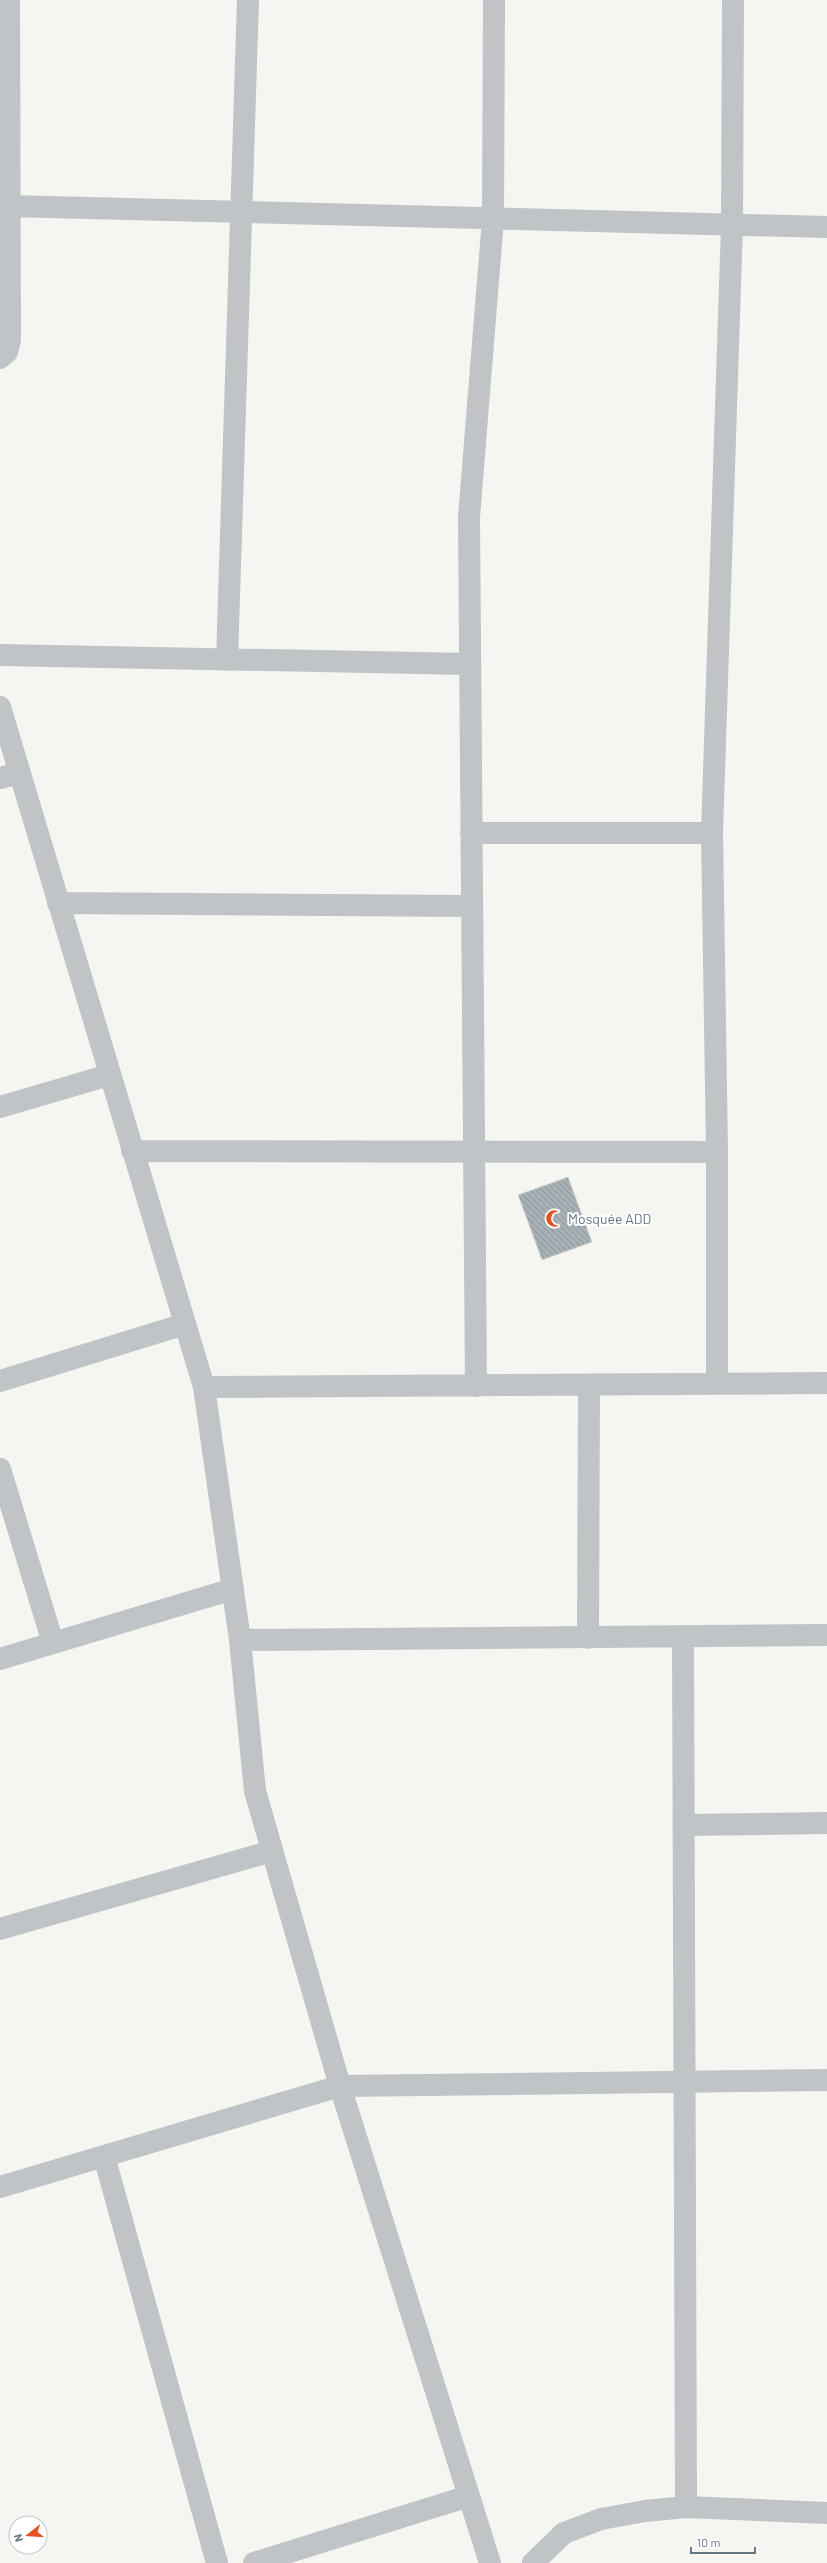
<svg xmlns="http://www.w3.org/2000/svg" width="827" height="2563" viewBox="0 0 827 2563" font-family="Barlow,sans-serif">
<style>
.building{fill:url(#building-back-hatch);stroke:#d7d7d4}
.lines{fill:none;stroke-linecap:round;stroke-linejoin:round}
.minor{stroke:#c0c4c7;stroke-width:22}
.labels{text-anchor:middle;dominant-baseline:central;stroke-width:4;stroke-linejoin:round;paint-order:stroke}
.poi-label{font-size:14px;fill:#647583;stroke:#fff;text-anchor:start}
</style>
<defs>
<pattern id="building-back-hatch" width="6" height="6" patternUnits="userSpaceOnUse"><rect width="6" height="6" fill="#a7b0b5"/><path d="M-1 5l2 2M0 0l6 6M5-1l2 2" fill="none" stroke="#8c9499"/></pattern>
</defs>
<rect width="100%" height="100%" fill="#f5f5f2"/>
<path class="building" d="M568,1177L592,1242L542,1260L518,1195Z"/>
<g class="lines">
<path class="minor" d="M9,206L827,227
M0,358L7,352L10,340L9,0
M0,655L470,664
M227,660L248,0
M0,707L204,1387L240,1640L255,1791L340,2086L490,2563
M0,778L19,773
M471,833H712
M58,903L472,906
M0,1107L109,1075
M132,1151L717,1152
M0,1381L185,1324
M717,1384V1152L712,833L732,225L733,0
M476,1386L469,517L493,219L494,0
M204,1387L827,1383
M0,1469L53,1643
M683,1637L686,2507
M588,1638L589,1385
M240,1640L827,1635
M0,1659L233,1589
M684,1825L827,1823
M0,1929L272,1851
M104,2156L217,2563
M0,2187L340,2086L827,2080
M254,2563L469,2496
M533,2563L564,2533L601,2519L645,2511L686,2507L827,2513"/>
</g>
<defs>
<symbol id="mosque-bare" viewBox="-9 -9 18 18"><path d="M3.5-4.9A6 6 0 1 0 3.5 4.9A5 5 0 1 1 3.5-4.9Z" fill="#e65121" stroke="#fff" stroke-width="2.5" paint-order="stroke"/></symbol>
</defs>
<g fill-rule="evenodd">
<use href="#mosque-bare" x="542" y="1206" width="25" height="25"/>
</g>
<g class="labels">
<g class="poi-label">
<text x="568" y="1218">Mosquée ADD</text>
</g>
</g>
<g transform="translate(28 2535) rotate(253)"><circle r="19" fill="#ffffff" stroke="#c1c8cd"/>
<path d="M0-3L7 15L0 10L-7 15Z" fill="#e65121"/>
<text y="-6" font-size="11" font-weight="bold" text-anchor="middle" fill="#647583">N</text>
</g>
<path d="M691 2547v6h64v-6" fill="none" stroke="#647583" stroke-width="2"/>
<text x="697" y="2547" font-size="12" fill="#647583" stroke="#ffffff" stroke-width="3" paint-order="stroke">10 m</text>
</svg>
